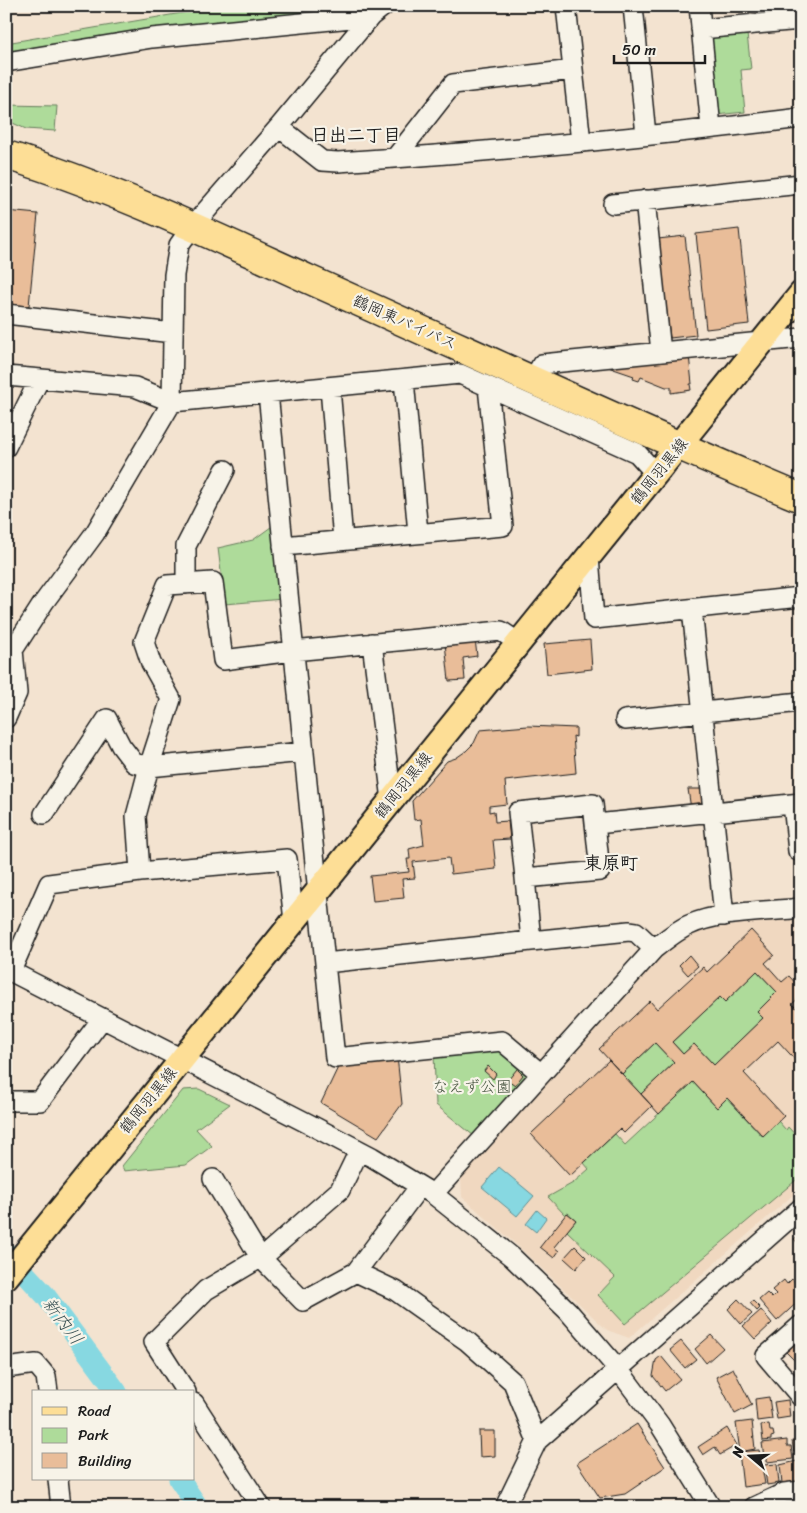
<svg xmlns="http://www.w3.org/2000/svg" width="807" height="1513" viewBox="0 0 807 1513" font-family="Sriracha,'Klee One',sans-serif">
<style>
.built{fill:#f0d8c0}
.green{fill:#aedb9a;stroke:#657c5b}
.water{fill:#87d8e1;stroke:#5c8d92}
.lines{fill:none;stroke-linecap:round;stroke-linejoin:round}
.river{stroke:#87d8e1;stroke-width:21}
.building{fill:#e9bd99;stroke:#1c1c1c;fill-rule:evenodd}
.minor-casing{stroke:#1c1c1c;stroke-width:22}
.major-casing{stroke:#1c1c1c;stroke-width:28}
.highway-casing{stroke:#1c1c1c;stroke-width:31}
.minor{stroke:#f7f3e8;stroke-width:19}
.major{stroke:#fdde96;stroke-width:24}
.highway{stroke:#fdde96;stroke-width:28}
.labels{text-anchor:middle;dominant-baseline:central;stroke-width:4.5;stroke-linejoin:round;paint-order:stroke}
.street-label{font-size:16px;fill:#1c1c1c;stroke:#f7f3e8}
.park-label{font-size:16px;fill:#485542;stroke:#f7f3e8}
.neighbourhood-label{font-size:18px;font-weight:bold;fill:#1c1c1c;stroke:#f7f3e8}
.water-label{font-size:18px;font-style:italic;fill:#3c5457;stroke:#f7f3e8}
</style>
<rect width="100%" height="100%" fill="#f3e3d0"/>
<filter id="ink" filterUnits="userSpaceOnUse"><feTurbulence type="fractalNoise" baseFrequency=".02" numOctaves="2"/><feDisplacementMap in="SourceGraphic" scale="10" xChannelSelector="R" yChannelSelector="G"/><feConvolveMatrix kernelMatrix="1 2 1 2 8 2 1 2 1" color-interpolation-filters="sRGB"/></filter>
<g filter="url(#ink)">
<path class="built" d="M794,917L801,921V1188L629,1338L607,1330L519,1247L462,1197L461,1177L661,955L676,943L692,934L709,929Z"/>
<path class="green" d="M223,6H372L6,61V43Z
M747,34L751,69L741,70L745,112L716,115L707,38Z
M6,105L57,106L55,131L26,129L6,120Z
M275,524L283,599L225,604L218,548L253,540Z
M757,971L777,992L757,1012L763,1018L714,1065L694,1044L683,1054L672,1042L720,997L725,1002Z
M655,1043L674,1063L641,1094L622,1074Z
M502,1046L534,1074L474,1136L436,1105L434,1054Z
M693,1082L717,1108L727,1098L762,1136L778,1121L786,1130L788,1127L801,1141V1176L625,1324L598,1295L615,1277L567,1231L576,1220L568,1213L565,1215L548,1197L573,1183L589,1169L584,1163L615,1134L625,1145Z
M199,1089L230,1104L196,1129L212,1146L186,1165L124,1171L122,1166L183,1090Z"/>
<path class="water" d="M499,1167L534,1196L517,1216L482,1187Z
M537,1210L546,1218L536,1232L526,1224Z"/>
<g class="lines">
<path class="river" d="M6,1253L45,1295L117,1392
M179,1479L198,1507"/>
</g>
<path class="building" d="M6,211L38,214L29,306L6,304Z
M739,229L749,324L706,329L696,234Z
M685,236L696,335L670,338L658,239Z
M689,355L692,384H690L691,390L671,393V387H666L641,377L639,381L633,379L634,376L602,365Z
M797,379H801V422Z
M475,639L477,656L463,658L465,680L449,681L445,643Z
M590,640L592,669L547,674L544,644Z
M528,726L576,728V737L573,736L576,773L505,781L507,804L489,806V812L494,811L495,822L508,821L510,839L493,840L496,869L451,874L449,858L413,862L415,878L402,879L404,898L373,901L370,876L409,872L407,859H410L409,849L424,845L421,819L414,820L412,801L447,761L456,758L466,751L474,743L480,730Z
M688,789H703V808L691,809Z
M751,930L774,955L765,963L782,982L789,976L801,989V996L792,1004L801,1013V1066L778,1041L744,1073L784,1116L763,1136L727,1098L717,1108L693,1082L659,1114L641,1094L674,1063L655,1043L622,1074L599,1049L650,1001L657,1009L703,967L707,972ZM757,971L777,992L757,1012L763,1018L714,1065L694,1044L683,1054L672,1042L720,997L725,1002Z
M689,955L698,966L688,975L679,965Z
M397,1056L402,1104L378,1137L321,1103L341,1061Z
M609,1060L652,1106L624,1133L620,1129L570,1176L531,1134Z
M488,1066L496,1074L493,1079L484,1071Z
M517,1069L523,1075L515,1085L508,1080Z
M567,1213L576,1220L554,1247L559,1251L554,1258L540,1247Z
M801,1233V1247L794,1239Z
M575,1246L586,1257L576,1269L564,1258Z
M801,1259V1273L794,1265Z
M792,1279L801,1289V1299L777,1321L759,1300L767,1293L772,1298L776,1294L772,1290L784,1280L787,1284Z
M738,1299L752,1314L741,1324L728,1309Z
M753,1301L760,1308L757,1311L750,1303Z
M761,1310L772,1323L755,1339L743,1326Z
M711,1335L723,1348L706,1363L695,1349Z
M681,1341L696,1359L685,1368L670,1350Z
M794,1343L801,1350V1367L785,1351Z
M661,1356L680,1379L665,1391L653,1376L656,1360Z
M733,1368L752,1405L735,1414L716,1377Z
M769,1397L772,1419L757,1421L755,1399Z
M788,1400L790,1417L777,1419L774,1402Z
M752,1421L755,1449L740,1452L736,1423Z
M637,1424L665,1467L625,1494L600,1498L577,1463Z
M769,1424L770,1431H773L774,1436L771,1437V1440L763,1441L761,1425Z
M727,1428L737,1445L720,1455L715,1447L703,1455L698,1447Z
M479,1431H495V1456L480,1457Z
M787,1440V1446H791L793,1459L767,1462V1457H764L762,1443Z
M801,1440V1451L794,1452L792,1441Z
M759,1450L765,1484L743,1487L739,1452Z
M797,1461L798,1471H801V1481L782,1483L780,1465Z
M777,1464L779,1483L767,1485L764,1465Z"/>
<g class="lines">
<defs>
<path id="minor" d="M566,6L581,142
M633,6L646,135
M699,6L711,128
M701,29L801,20
M6,62L152,38L371,16
M279,127L322,161L338,162C493,152 647,137 801,118
M395,158L453,84L573,70
M645,200L661,352
M613,204L801,184
M6,314L173,333
M6,376L135,387L172,402L460,374L637,453L656,474
M404,380L418,533
M533,380L542,364L801,338
M330,388L343,540
M268,393L325,963L531,941L525,878L600,871L593,804L518,812L525,878
M6,447L39,380
M283,546L503,526L488,387
M589,557L594,619L801,597
M186,584V546L225,470
M692,609L724,916
M372,643L392,800
M6,652L13,650L44,602L95,533L172,402L174,275L179,245L192,227L279,127L371,16L384,6
M6,718L17,693L13,650
M625,720L801,702
M793,804L798,851
M44,814L107,719L121,746L134,763L149,767L171,699L151,663L144,642L167,585L213,582L223,660L293,651L501,631L519,643
M596,824L801,803
M140,872L287,859L294,921
M531,941L629,931L636,932L654,949
M325,963L335,1058L502,1041L540,1073
M6,969L309,1124L372,1157L433,1194L512,1257L568,1311L618,1369L660,1425L711,1507
M11,971L49,884L140,872L136,816L149,767L303,752
M6,1101H40L102,1019
M213,1179L260,1257L303,1301L356,1272L396,1291L417,1306L467,1341L513,1382L537,1441
M433,1194L654,949C665,940 676,931 689,925C720,911 767,912 801,908
M356,1272L420,1186
M801,1325L766,1356L801,1397
M6,1368L36,1364L46,1376L48,1392
M186,1392L154,1342L206,1290L265,1255L340,1190L359,1151
M194,1403L261,1507
M58,1479L61,1507
M505,1507L537,1441L801,1208
M754,1507L784,1493L801,1491"/>
<path id="major" d="M6,1277L801,294"/>
<path id="highway" d="M6,155C110,187 209,234 308,279C472,352 635,429 801,498"/>
</defs>
<use href="#minor" class="minor-casing"/>
<use href="#major" class="major-casing"/>
<use href="#highway" class="highway-casing"/>
<use href="#minor" class="minor"/>
<use href="#major" class="major"/>
<use href="#highway" class="highway"/>
</g>
</g>
<g class="labels">
<g class="street-label">
<text transform="translate(405 322) rotate(24)">鶴岡東バイパス</text>
<text transform="translate(659 471) rotate(-51)">鶴岡羽黒線</text>
<text transform="translate(403 785) rotate(-51)">鶴岡羽黒線</text>
<text transform="translate(148 1100) rotate(-51)">鶴岡羽黒線</text>
</g>
<g class="park-label">
<text x="472" y="1086">なえず公園</text>
</g>
<g class="neighbourhood-label">
<text x="356" y="135">日出二丁目</text>
<text x="611" y="863">東原町</text>
</g>
<g class="water-label">
<text transform="translate(63 1321) rotate(53)">新内川</text>
</g>
</g>
<rect width="807" height="1513" fill="none" stroke="#f7f3e8" stroke-width="25"/>
<rect x="12" y="12" width="782" height="1488" fill="none" stroke="#1c1c1c" stroke-width="2" filter="url(#ink)"/>
<rect x="32" y="1390" width="162" height="90" fill="#f7f3e8" stroke="#9f9d96"/>
<rect x="42" y="1407" width="25" height="8" fill="#fdde96" stroke="#9f9d96"/>
<text x="78" y="1416" font-size="15" fill="#1c1c1c">Road</text>
<rect x="42" y="1428" width="25" height="15" fill="#aedb9a" stroke="#9f9d96"/>
<text x="78" y="1440" font-size="15" fill="#1c1c1c">Park</text>
<rect x="42" y="1453" width="25" height="15" fill="#e9bd99" stroke="#9f9d96"/>
<text x="78" y="1466" font-size="15" fill="#1c1c1c">Building</text>
<g transform="translate(750 1456) rotate(289)" stroke="#f7f3e8" stroke-width="4" paint-order="stroke">
<path d="M0-4L9 19L0 12L-9 19Z" fill="#1c1c1c"/>
<text y="-8" font-size="14" font-weight="bold" text-anchor="middle" fill="#1c1c1c">N</text>
</g>
<path d="M614 55v8h91v-8" fill="none" stroke="#1c1c1c" stroke-width="2.5"/>
<text x="622" y="55" font-size="15" fill="#1c1c1c" stroke="#f7f3e8" stroke-width="4" paint-order="stroke">50 m</text>
</svg>
